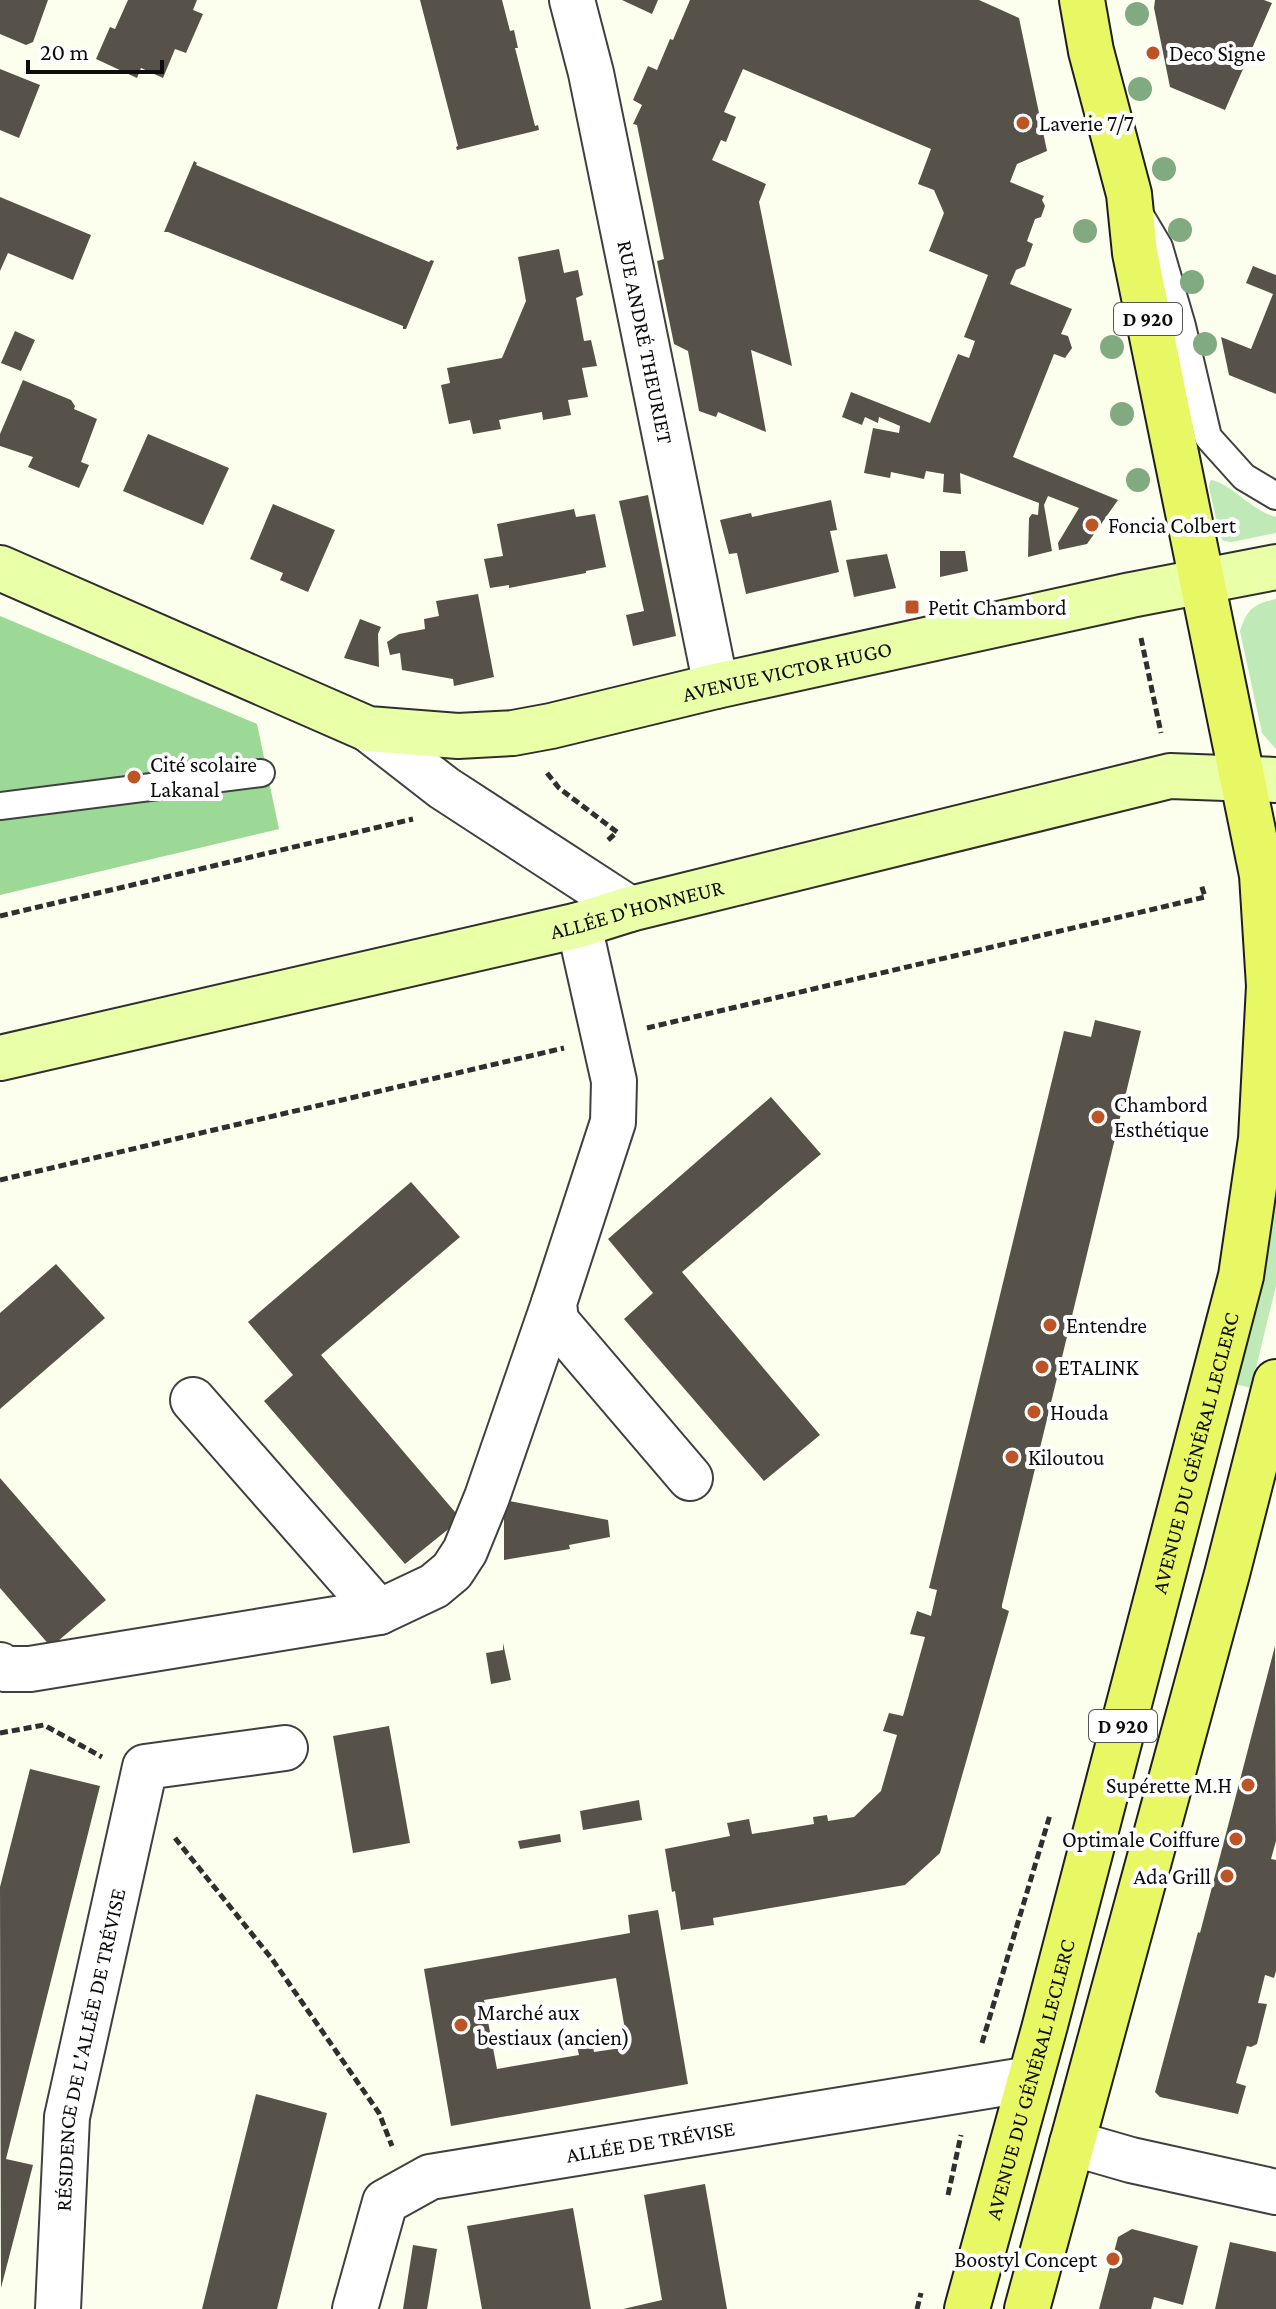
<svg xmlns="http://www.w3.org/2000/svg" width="1276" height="2309" viewBox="0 0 1276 2309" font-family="'Crimson Pro',serif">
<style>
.green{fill:#bfe9b7}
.forest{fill:#9dd996}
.building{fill:#565249;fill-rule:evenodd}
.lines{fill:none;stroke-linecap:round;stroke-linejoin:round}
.service-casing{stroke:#404040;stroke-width:30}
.minor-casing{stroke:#404040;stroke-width:48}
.tertiary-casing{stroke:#404040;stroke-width:48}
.secondary-casing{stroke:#2f2f2f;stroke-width:48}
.primary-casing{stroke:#1e1e1e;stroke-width:48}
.path{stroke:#2f2f2f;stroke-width:5;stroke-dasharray:8 4;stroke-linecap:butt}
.service{stroke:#fff;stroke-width:26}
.minor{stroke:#fff;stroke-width:44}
.tertiary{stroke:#fff;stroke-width:44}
.secondary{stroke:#e9ffa8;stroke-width:44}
.primary{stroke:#e7f864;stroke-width:44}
.tree{fill:#82aa81}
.poi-dot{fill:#bc5426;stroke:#fff;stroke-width:3}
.labels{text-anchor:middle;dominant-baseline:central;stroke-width:8;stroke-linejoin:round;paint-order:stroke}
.shield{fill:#fff;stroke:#565656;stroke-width:2}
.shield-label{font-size:20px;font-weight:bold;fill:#0d0d0d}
.poi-label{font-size:22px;fill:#0d0d0d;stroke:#fff;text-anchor:start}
.street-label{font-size:22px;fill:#0d0d0d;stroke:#fff}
</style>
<rect width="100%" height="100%" fill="#fcffed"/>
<path class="green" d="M1212,480C1233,485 1250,510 1276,517V533L1232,542L1223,541L1219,532L1209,487L1210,481Z
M1276,599V749L1262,733L1240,631C1247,609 1253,604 1276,599Z
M1276,1198V1286L1251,1388L1235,1384L1262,1278Z"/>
<path class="forest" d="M0,616L257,724L279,829L0,895Z"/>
<path class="building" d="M0,0H48L33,42L26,45L0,34Z
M128,0H197L193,10L203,14L186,53L175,49L163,78L141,68L137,78L96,59L110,27L115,29Z
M420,0H502L510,31L514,30L518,48H515L535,126L538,125L539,130L457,150L456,147L458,146Z
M622,0H658L652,14Z
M690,0H979L1019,18L1047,151L1017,164L1010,182L1044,196L1042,200L1045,206L1041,217L1035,219L1027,241L1033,244L1025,266L1016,270L1010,284L1072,309L1061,334L1068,336L1072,348L1065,358L1054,354L1013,457L1118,500L1087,544L1059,550L1058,543L1079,508L1048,496L1044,505L1052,551L1028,557L1029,518L1032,514L1038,515L1039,503L960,473L961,494L943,492L944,474L926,471L924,479L891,472L890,478L864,473L873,428L899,433L900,426L879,417L878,423L865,417L862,425L842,417L851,392L930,423L958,354L969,358L975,341L964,337L988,275L929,251L944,213L934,190L918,184L931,149L743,69L724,112L736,117L726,142L721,140L712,160L766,184L759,202L792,366L751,350L766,432L718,412L716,417L699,411L688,351L674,344L657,261L664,259L637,125L633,124L642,105L633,100L648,66L657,70L670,39L673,40Z
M1155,0H1264L1272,3L1225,110L1170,87L1154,8Z
M0,69L40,85L19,138L0,130Z
M194,161L197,163L196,165L429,262L431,260L434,261L406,329H403V326L168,232H164Z
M0,197L91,235L73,280L8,253L0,271Z
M559,249L564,273L578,270L583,295L576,298L584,341L591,340L597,366L582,368L588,397L568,400L571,415L543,420L542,412L499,420L501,429L473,434L470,420L449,424L441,385L450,383L447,368L502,358L526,301L518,257Z
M1253,266L1276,275V394L1229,375L1221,337L1251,349L1273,294L1246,283Z
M15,331L35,340L21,371L1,363Z
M23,380L71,400L75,406L74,409L97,419L81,462L89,465L79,488L28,467L33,457L0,446V434Z
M148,434L229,468L203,525L123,491Z
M648,495L676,636L633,646L626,615L644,611L619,501Z
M831,500L837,530L830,531L839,572L746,594L737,553L729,554L720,520L751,513L752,517Z
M273,504L335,530L308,592L280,580L283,573L250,559Z
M574,509L576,517L595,514L606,567L586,571V573L509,588V585L490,588L484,559L503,556L497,524Z
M940,551H965L968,571L940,577Z
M887,554L896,588L854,597L846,560Z
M478,594L494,677L454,686L453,679L402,670L400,653L390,655L387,642L399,634L425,629L424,619L439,616L436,601Z
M360,619L381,627L378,634L379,667L344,658Z
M1095,1020L1141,1031L1002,1605V1608L1009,1611L940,1853L905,1885L713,1918L714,1925L681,1930L675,1891L672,1892L665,1849L730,1836L727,1823L749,1819L752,1834L814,1824L813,1817L827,1815L828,1821L854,1817L881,1791L897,1735L883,1731L889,1713L903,1716L925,1637L910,1634L917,1611L931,1616L937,1590L929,1588L1064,1031L1091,1037Z
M771,1097L821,1154L682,1272L820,1435L764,1481L624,1319L653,1293L608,1239Z
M411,1182L460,1237L321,1355L461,1519L405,1564L264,1401L293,1375L248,1322Z
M56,1264L105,1318L0,1409V1313Z
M0,1478L106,1600L51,1647L0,1588Z
M504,1500L608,1520L610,1537L569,1545L570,1549L504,1560Z
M503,1643L511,1680L491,1684L486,1653L503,1650Z
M1275,1646L1276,1841L1271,1859L1276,1860V1971L1274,1978L1265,1975L1258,2003L1267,2004L1257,2044L1251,2047L1247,2046L1236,2083L1246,2086L1238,2114L1160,2097L1155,2092L1198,1932L1200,1933Z
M389,1726L410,1843L353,1853L333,1736Z
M30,1769L100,1786L6,2159L33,2165L1,2288L0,1887Z
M639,1800L642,1820L583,1830L580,1811Z
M560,1834L561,1842L520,1849L518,1841Z
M658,1910L688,2084L451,2126L424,1969L630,1933L628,1915ZM616,1978L628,2047L594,2052L592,2043L577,2046L579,2055L497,2069L484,2000Z
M256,2094L327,2113L277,2309H202Z
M705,2184L727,2309H623L662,2300L644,2195Z
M573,2208L591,2309H482L467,2226Z
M1132,2229L1198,2246L1183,2305L1154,2297L1151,2309H1099L1118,2237Z
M1230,2242L1276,2252V2309H1215Z
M413,2245L437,2249L427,2309H403Z"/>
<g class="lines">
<defs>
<path id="service" d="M1140,215L1159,247L1182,326L1208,437L1244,477L1276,496
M0,806L261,773"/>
<g id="minor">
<path id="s1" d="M572,0L591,73L716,686"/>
<path d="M579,925L614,1081L613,1122L554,1303L556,1321L690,1478"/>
<path d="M193,1400L379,1612L434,1586L452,1571L465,1551L487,1497L554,1303"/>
<path d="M0,1665L5,1669H30L379,1612"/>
<path d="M1072,2143L1131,2160L1276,2192"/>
<path id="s2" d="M58,2309L67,2117L145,1767L285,1748"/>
<path id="s3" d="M355,2309L385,2202L430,2177L1030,2079"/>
</g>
<path id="tertiary" d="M368,729L444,788L630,909"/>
<g id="secondary">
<path id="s4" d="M0,568L368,729L458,736L513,733L551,726L716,686L1131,595L1276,567"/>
<path id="s5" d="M0,1058L579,925L630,909L1170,776L1276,780"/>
</g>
<g id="primary">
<path id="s6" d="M967,2309L1044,2029L1241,1276L1261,1139L1269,986L1262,875L1135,253L1129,194L1091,51L1082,0"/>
<path d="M1027,2309L1227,1574L1276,1382"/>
</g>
</defs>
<use href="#service" class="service-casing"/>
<use href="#minor" class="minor-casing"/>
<use href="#tertiary" class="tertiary-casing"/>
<use href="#secondary" class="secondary-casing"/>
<use href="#primary" class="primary-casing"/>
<path class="path" d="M1141,638L1161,733
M547,773L559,788L617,832L607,841
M0,916L413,819
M647,1028L1205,897L1201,884
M0,1180L564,1048
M0,1733L44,1725L102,1757
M175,1838L272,1959L379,2113L392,2146
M982,2043L1050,1815
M948,2195L961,2135
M917,2309L921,2293"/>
<use href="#service" class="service"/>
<use href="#minor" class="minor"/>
<use href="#tertiary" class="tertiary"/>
<use href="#secondary" class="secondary"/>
<use href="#primary" class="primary"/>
</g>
<g class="tree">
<circle cx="1137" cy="14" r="12"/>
<circle cx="1140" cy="89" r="12"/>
<circle cx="1164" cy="169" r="12"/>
<circle cx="1180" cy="230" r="12"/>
<circle cx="1085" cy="231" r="12"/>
<circle cx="1192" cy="282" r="12"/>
<circle cx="1205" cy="344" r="12"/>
<circle cx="1112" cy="347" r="12"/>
<circle cx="1122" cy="414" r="12"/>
<circle cx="1138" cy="480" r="12"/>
</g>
<g class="poi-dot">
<circle cx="1153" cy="53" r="8"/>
<circle cx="1023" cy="123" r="8"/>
<circle cx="1092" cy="525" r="8"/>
<rect x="904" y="599" width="16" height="16" rx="4"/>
<circle cx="134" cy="777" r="8"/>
<circle cx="1098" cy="1117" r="8"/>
<circle cx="1050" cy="1325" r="8"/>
<circle cx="1042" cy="1367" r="8"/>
<circle cx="1034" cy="1412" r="8"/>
<circle cx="1012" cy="1457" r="8"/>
<circle cx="1248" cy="1785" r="8"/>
<circle cx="1236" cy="1839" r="8"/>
<circle cx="1227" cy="1876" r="8"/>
<circle cx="461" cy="2025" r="8"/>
<circle cx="1113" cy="2259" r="8"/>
</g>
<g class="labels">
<g class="shield">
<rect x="1114" y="303" width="68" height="32" rx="6"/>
<rect x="1089" y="1710" width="68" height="32" rx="6"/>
</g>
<g class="shield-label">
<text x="1148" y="319">D 920</text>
<text x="1123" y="1726">D 920</text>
</g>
<g class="poi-label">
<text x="1169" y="53">Deco Signe</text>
<text x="1039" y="123">Laverie 7/7</text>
<text x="1108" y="525">Foncia Colbert</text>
<text x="928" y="607">Petit Chambord</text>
<text x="150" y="764">Cité scolaire<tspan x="150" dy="25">Lakanal</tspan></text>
<text x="1114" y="1104">Chambord<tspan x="1114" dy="25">Esthétique</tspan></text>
<text x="1066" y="1325">Entendre</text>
<text x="1058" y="1367">ETALINK</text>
<text x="1050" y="1412">Houda</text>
<text x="1028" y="1457">Kiloutou</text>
<text x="1232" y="1785" text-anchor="end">Supérette M.H</text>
<text x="1220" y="1839" text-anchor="end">Optimale Coiffure</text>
<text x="1211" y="1876" text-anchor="end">Ada Grill</text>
<text x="477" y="2012">Marché aux<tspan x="477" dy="25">bestiaux (ancien)</tspan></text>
<text x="1097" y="2259" text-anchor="end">Boostyl Concept</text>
</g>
<g class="street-label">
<text stroke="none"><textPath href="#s1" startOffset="350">RUE ANDRÉ THEURIET</textPath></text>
<text stroke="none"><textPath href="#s4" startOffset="828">AVENUE VICTOR HUGO</textPath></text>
<text stroke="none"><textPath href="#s5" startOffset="654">ALLÉE D'HONNEUR</textPath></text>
<text stroke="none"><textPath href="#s6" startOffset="886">AVENUE DU GÉNÉRAL LECLERC</textPath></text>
<text stroke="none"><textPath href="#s2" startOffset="262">RÉSIDENCE DE L'ALLÉE DE TRÉVISE</textPath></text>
<text stroke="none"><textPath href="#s6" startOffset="238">AVENUE DU GÉNÉRAL LECLERC</textPath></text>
<text stroke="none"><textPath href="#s3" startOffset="386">ALLÉE DE TRÉVISE</textPath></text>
</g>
</g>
<path d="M28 60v12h134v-12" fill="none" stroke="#0d0d0d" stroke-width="4"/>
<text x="40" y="60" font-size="24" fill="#0d0d0d" stroke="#ffffff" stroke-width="6" paint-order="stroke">20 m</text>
</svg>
